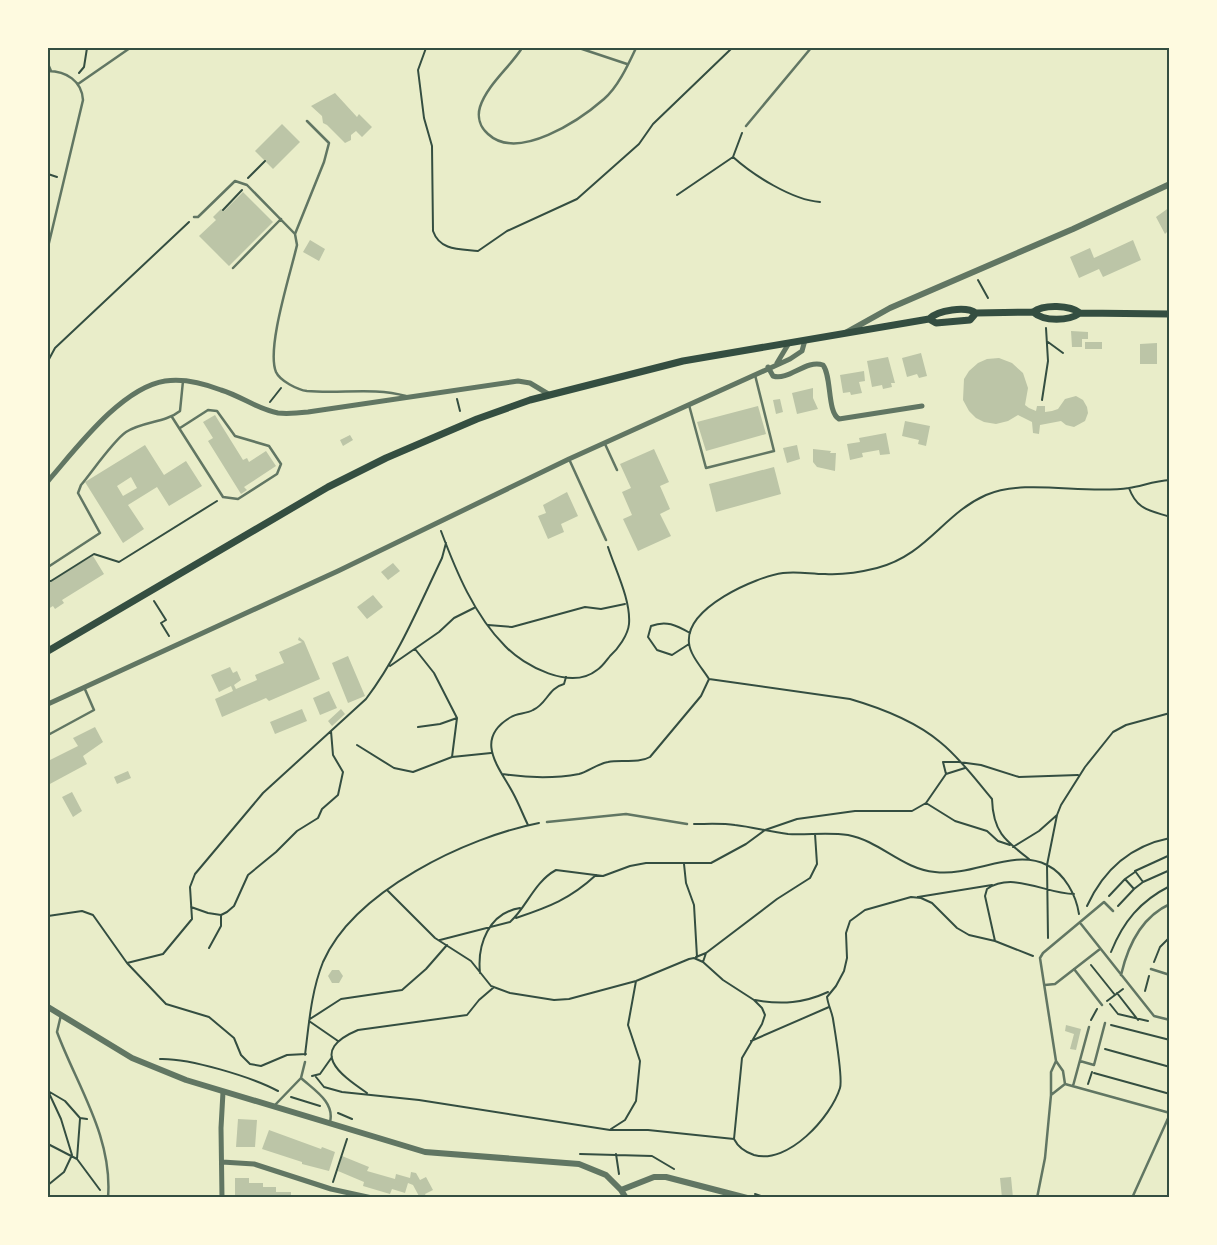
<svg xmlns="http://www.w3.org/2000/svg" width="1217" height="1245" viewBox="0 0 1217 1245" font-family="'Noto Sans',sans-serif">
<style>
.building{fill:#bcc5a7;fill-rule:evenodd}
.lines{fill:none;stroke-linecap:round;stroke-linejoin:round}
.path{stroke:#344e41;stroke-width:2}
.service{stroke:#617663;stroke-width:2.5}
.minor{stroke:#617663;stroke-width:5}
.tertiary{stroke:#617663;stroke-width:6}
.secondary{stroke:#344e41;stroke-width:7}
.neatline{fill:none;stroke:#344e41;stroke-width:2}
</style>
<rect width="100%" height="100%" fill="#e9edc9"/>
<path class="building" d="M335,93L357,117L359,114L372,127L362,137L356,131L351,135V140L345,143L327,125L323,123L322,116L311,106Z
M282,124L300,142L273,169L255,151Z
M243,192L273,222L229,266L199,236L216,220L213,217L221,209L224,211Z
M1170,207V235L1167,232L1165,234L1156,217Z
M310,240L325,249L319,261L303,252Z
M1133,240L1141,260L1103,277L1099,269L1079,278L1070,257L1090,248L1094,258Z
M1071,331L1088,332V339H1082V347H1072Z
M1085,342H1102V349H1085Z
M1157,343V364H1140V344Z
M921,353L927,376L919,378L917,374L907,377L902,358Z
M888,357L895,383H891L892,387L883,389L882,385L872,387L867,361Z
M999,358L1012,363L1023,373L1028,388L1025,405L1029,408L1036,411L1037,406H1045V412L1052,411L1058,409L1065,399L1076,396L1083,400L1087,407L1088,413L1085,421L1074,427L1066,425L1061,421L1040,425L1039,434L1033,433L1032,422L1018,415L1008,421L996,424L984,422L976,418L969,411L963,400L964,379L969,371L978,363L987,359Z
M864,371L865,381L859,382L862,393L851,395L850,392L843,393L840,375Z
M813,388V398L818,409L797,414L792,393Z
M780,399L783,412L776,414L773,400Z
M758,406L766,434L706,451L697,422Z
M215,415L243,460L247,458L249,462L266,451L276,466L244,487L247,490L241,494L208,441L213,438L203,422Z
M905,421L930,426L926,446L918,444L919,440L902,436Z
M886,433L890,454L880,455L879,450L862,453L863,457L850,460L847,444L860,442L859,438Z
M350,435L353,440L343,446L340,440Z
M145,445L164,475L186,461L202,486L169,506L157,487L128,505L144,529L123,543L85,482ZM131,477L137,488L123,496L117,486Z
M797,445L800,459L787,463L783,448Z
M654,449L669,482L660,486L670,509L660,514L671,536L638,551L623,519L632,515L622,492L631,488L620,464Z
M813,449L831,451L830,453H836L835,471L817,467L813,462Z
M774,467L781,494L716,512L709,484Z
M567,492L578,516L561,524L564,532L548,539L538,516L546,513L543,505Z
M93,556L104,574L62,600L64,603L55,609L53,606L48,609V582Z
M393,563L400,571L388,580L381,572Z
M373,595L383,607L367,619L357,607Z
M299,637L304,641L320,679L269,701L266,698L222,717L215,699L233,691L231,686L219,692L211,675L230,667L233,673L237,671L241,680L234,685L236,689L257,680L255,675L284,663L279,652L302,642L298,640Z
M348,656L365,696L348,703L332,663Z
M329,691L337,708L320,715L313,698Z
M302,709L307,721L275,734L270,722Z
M341,709L345,714L332,726L328,721Z
M95,727L103,742L83,756L87,764L48,785V761L78,746L73,738Z
M128,771L131,778L117,784L114,777Z
M72,792L82,811L73,817L62,797Z
M332,970H339L343,976L339,983H332L328,976Z
M1066,1025L1081,1029L1076,1050L1070,1049L1074,1034L1065,1031Z
M238,1119L257,1120L255,1147H236Z
M269,1130L321,1149L322,1147L335,1152L329,1171L302,1164V1162L262,1149Z
M342,1156L369,1167L367,1171L395,1179L396,1174L410,1178L411,1172L416,1173L420,1180L426,1177L433,1190L425,1194L427,1198H420L413,1185L408,1183L405,1193L392,1189L390,1194L363,1186L364,1182L338,1171Z
M1011,1177L1013,1198H1002L1000,1178Z
M235,1178H249V1183H263V1187H276V1192H291V1198H235Z"/>
<g class="lines">
<path class="path" d="M426,48L418,70L424,118L432,146L433,231C440,251 460,249 478,251L507,231L577,199L639,144L653,124L732,48
M79,73L84,67L87,48
M733,157C753,175 792,200 820,202
M48,174L57,177
M248,178L265,161
M677,195L733,157L742,133
M223,210L242,190
M978,280L988,298
M1048,342L1063,353
M48,361L55,348L189,222
M457,399L460,411
M1042,400L1048,361L1046,328
M270,402L281,388
M1129,488C1137,510 1149,510 1170,517
M441,531C456,571 474,615 505,646C524,666 571,691 597,670C602,667 606,661 610,656C618,649 628,635 629,624C631,600 615,569 608,547
M48,581H51L94,554L119,562L217,501
M154,601L166,620L161,623L169,636
M488,625L512,627L585,607L601,609L625,604
M689,644L672,655L657,650L648,637L651,626C666,620 676,625 690,633
M415,649L434,673L457,718L440,724L418,727
M390,666L439,632L454,618L474,608
M709,679L850,699C881,708 915,721 940,742C960,758 976,780 992,799C993,831 1004,840 1029,859
M457,718L452,757L491,753
M357,745L394,768L413,772L452,757
M502,774C528,778 553,779 579,774C589,771 597,764 608,762C621,759 638,764 650,757L701,696L709,679C702,668 690,655 689,643C685,608 755,577 783,573C797,571 811,574 825,574C841,575 861,572 877,568C927,555 943,514 986,495C1026,478 1084,495 1129,488C1142,486 1154,481 1170,480
M946,774L943,762H959L981,765L1019,777L1078,775
M926,803L955,821L987,831L998,841L1010,845
M694,824C707,824 722,823 735,825C753,827 770,832 788,834C808,835 829,832 848,835C880,841 902,869 935,872C973,877 1013,848 1047,865C1065,874 1076,895 1079,914
M528,825C523,815 519,804 513,793C499,767 473,739 511,717C517,713 526,714 533,710C547,704 548,688 564,684L566,677
M1013,847L1039,831L1057,815
M1170,855L1135,871L1143,882L1170,870
M684,864L686,883L694,905L697,957
M1125,879L1135,872
M1134,889L1143,882
M388,891L435,938L471,961L491,986L510,993L554,1000L569,999L636,981L689,959L694,958L703,962L723,980L754,1000L762,1008L765,1015L762,1024L742,1058L734,1139C738,1147 745,1152 754,1155C788,1165 831,1117 840,1088C843,1078 835,1032 833,1019C832,1012 828,1005 827,997L836,986L844,971L847,958L846,933L850,921L865,910L911,897L921,898L932,903L957,928L969,935L995,941L1033,956
M1109,896L1125,879L1134,889L1118,906
M918,897L992,885
M1087,906C1103,871 1130,846 1170,838
M191,907L208,913L221,915L227,912L234,906L248,875L276,852L297,831L318,818L322,809L338,795L343,772L333,755L331,731
M48,916L82,911L93,915L127,963L166,1004L209,1017L234,1038L241,1055L250,1064L261,1066L287,1055L306,1054
M516,918C549,907 570,899 596,875
M1048,938L1047,865L1057,815L1061,805L1085,767L1113,732L1126,725L1170,713
M440,940L510,922C527,907 534,882 556,870L603,876L630,866L646,863H711L746,844L765,830L797,819L855,811H912L926,803L946,774L965,768
M995,941L985,896L987,889C1013,871 1046,894 1074,894
M209,948L221,926V915
M1111,952C1123,922 1140,901 1170,886
M696,957L706,953L777,899L810,878L817,864L815,834
M703,962L706,953
M1154,962L1160,947L1170,937
M127,963L163,954L192,919L190,887L195,874L263,793L366,699C398,657 419,606 442,558L446,543
M1091,965L1115,995
M480,973C477,944 489,913 520,908
M1145,991L1149,976
M1117,993L1138,1020
M755,1000C782,1005 804,1003 828,992
M1107,1001L1123,989
M1110,1004L1118,1014L1148,1021
M310,1019L341,999L402,990L426,969L447,945
M1091,1020L1097,1009
M309,1021L338,1041
M1111,1025L1170,1040
M751,1041L829,1007
M1105,1049L1170,1067
M305,1055C309,1024 311,992 323,962C354,891 467,837 539,823
M160,1059C189,1058 252,1077 278,1091
M1094,1073L1170,1094
M312,1076L320,1074L332,1057
M316,1077L324,1087L342,1092L419,1100L610,1130H648L734,1139
M1088,1084L1092,1072
M48,1091L61,1119L72,1155L64,1172L48,1185
M48,1091L65,1101L80,1118L87,1119
M367,1093C339,1074 308,1051 358,1030L467,1015L479,1000L493,988
M291,1097L320,1106
M338,1113L352,1119
M611,1129L625,1120L636,1101L640,1061L628,1025L636,981
M48,1144L77,1159L100,1190
M580,1154L652,1156L674,1169
M616,1154L619,1174
M77,1159L80,1119
M333,1182L347,1139
M755,1194L767,1198"/>
<path class="service" d="M522,48C510,67 487,85 480,107C477,117 480,127 488,134C518,162 580,120 604,99C618,87 628,65 636,48
M579,48L627,64
M48,64L51,71
M48,71C66,71 82,81 83,100L48,247
M78,84L130,48
M307,121L329,143L324,162L295,234L297,245C291,272 266,348 276,372C280,381 298,390 307,391C341,394 373,387 406,396
M746,126L811,48
M194,217H198L235,181L247,185L295,234
M233,268L281,219
M689,405L706,468L774,451L755,375
M172,417L223,497L238,499L277,474L281,464L269,446L235,436L217,411L208,410L180,428
M605,444L617,470
M569,459L606,540
M48,567L100,533L78,493L81,485C92,472 113,441 126,432C143,421 165,423 180,411L183,381
M48,735L94,710L84,687
M547,822L626,814L687,824
M1081,924L1154,1016L1170,1020
M1074,969L1102,1005
M1151,969L1170,975
M1121,975C1128,945 1141,917 1170,904
M1045,985L1055,984L1100,949
M61,1015L57,1032C77,1086 113,1137 108,1198
M1056,1061L1051,1072V1095L1065,1084L1063,1071L1056,1061L1040,958L1043,953L1104,902L1113,911
M1080,1061L1094,1065L1105,1023
M301,1078C314,1090 335,1102 330,1122
M1065,1084L1170,1113
M1073,1086L1089,1027
M275,1105L301,1078L305,1062
M1037,1198L1045,1158L1051,1095
M1132,1198L1170,1114"/>
<path class="minor" d="M777,363L789,343
M768,367L773,376C789,381 806,359 823,365C832,377 827,412 839,419L922,406
M48,481C76,449 121,388 165,381C185,378 203,383 221,390C241,396 257,409 278,413C287,414 299,413 308,412L518,381L530,383L550,395
M48,704L338,571L569,459L790,359L802,351L805,340
M222,1162L254,1164L331,1189L372,1198
M222,1198L221,1128L223,1092"/>
<path class="tertiary" d="M847,332L890,308L1073,229L1170,184
M48,1007L132,1058L186,1080L425,1152L579,1164L606,1175L621,1190L626,1198
M621,1190L654,1177H666L747,1198"/>
<path class="secondary" d="M1033,312C1044,322 1069,321 1080,313
M929,319L936,323L970,320L976,313
M48,651L328,487L386,458L477,419L530,400L683,361L929,319C938,310 966,306 976,313L1033,312C1044,304 1070,305 1080,313L1170,314"/>
</g>
<rect width="1217" height="1245" fill="none" stroke="#fefae0" stroke-width="98"/>
<rect x="49" y="49" width="1119" height="1147" class="neatline"/>
</svg>
